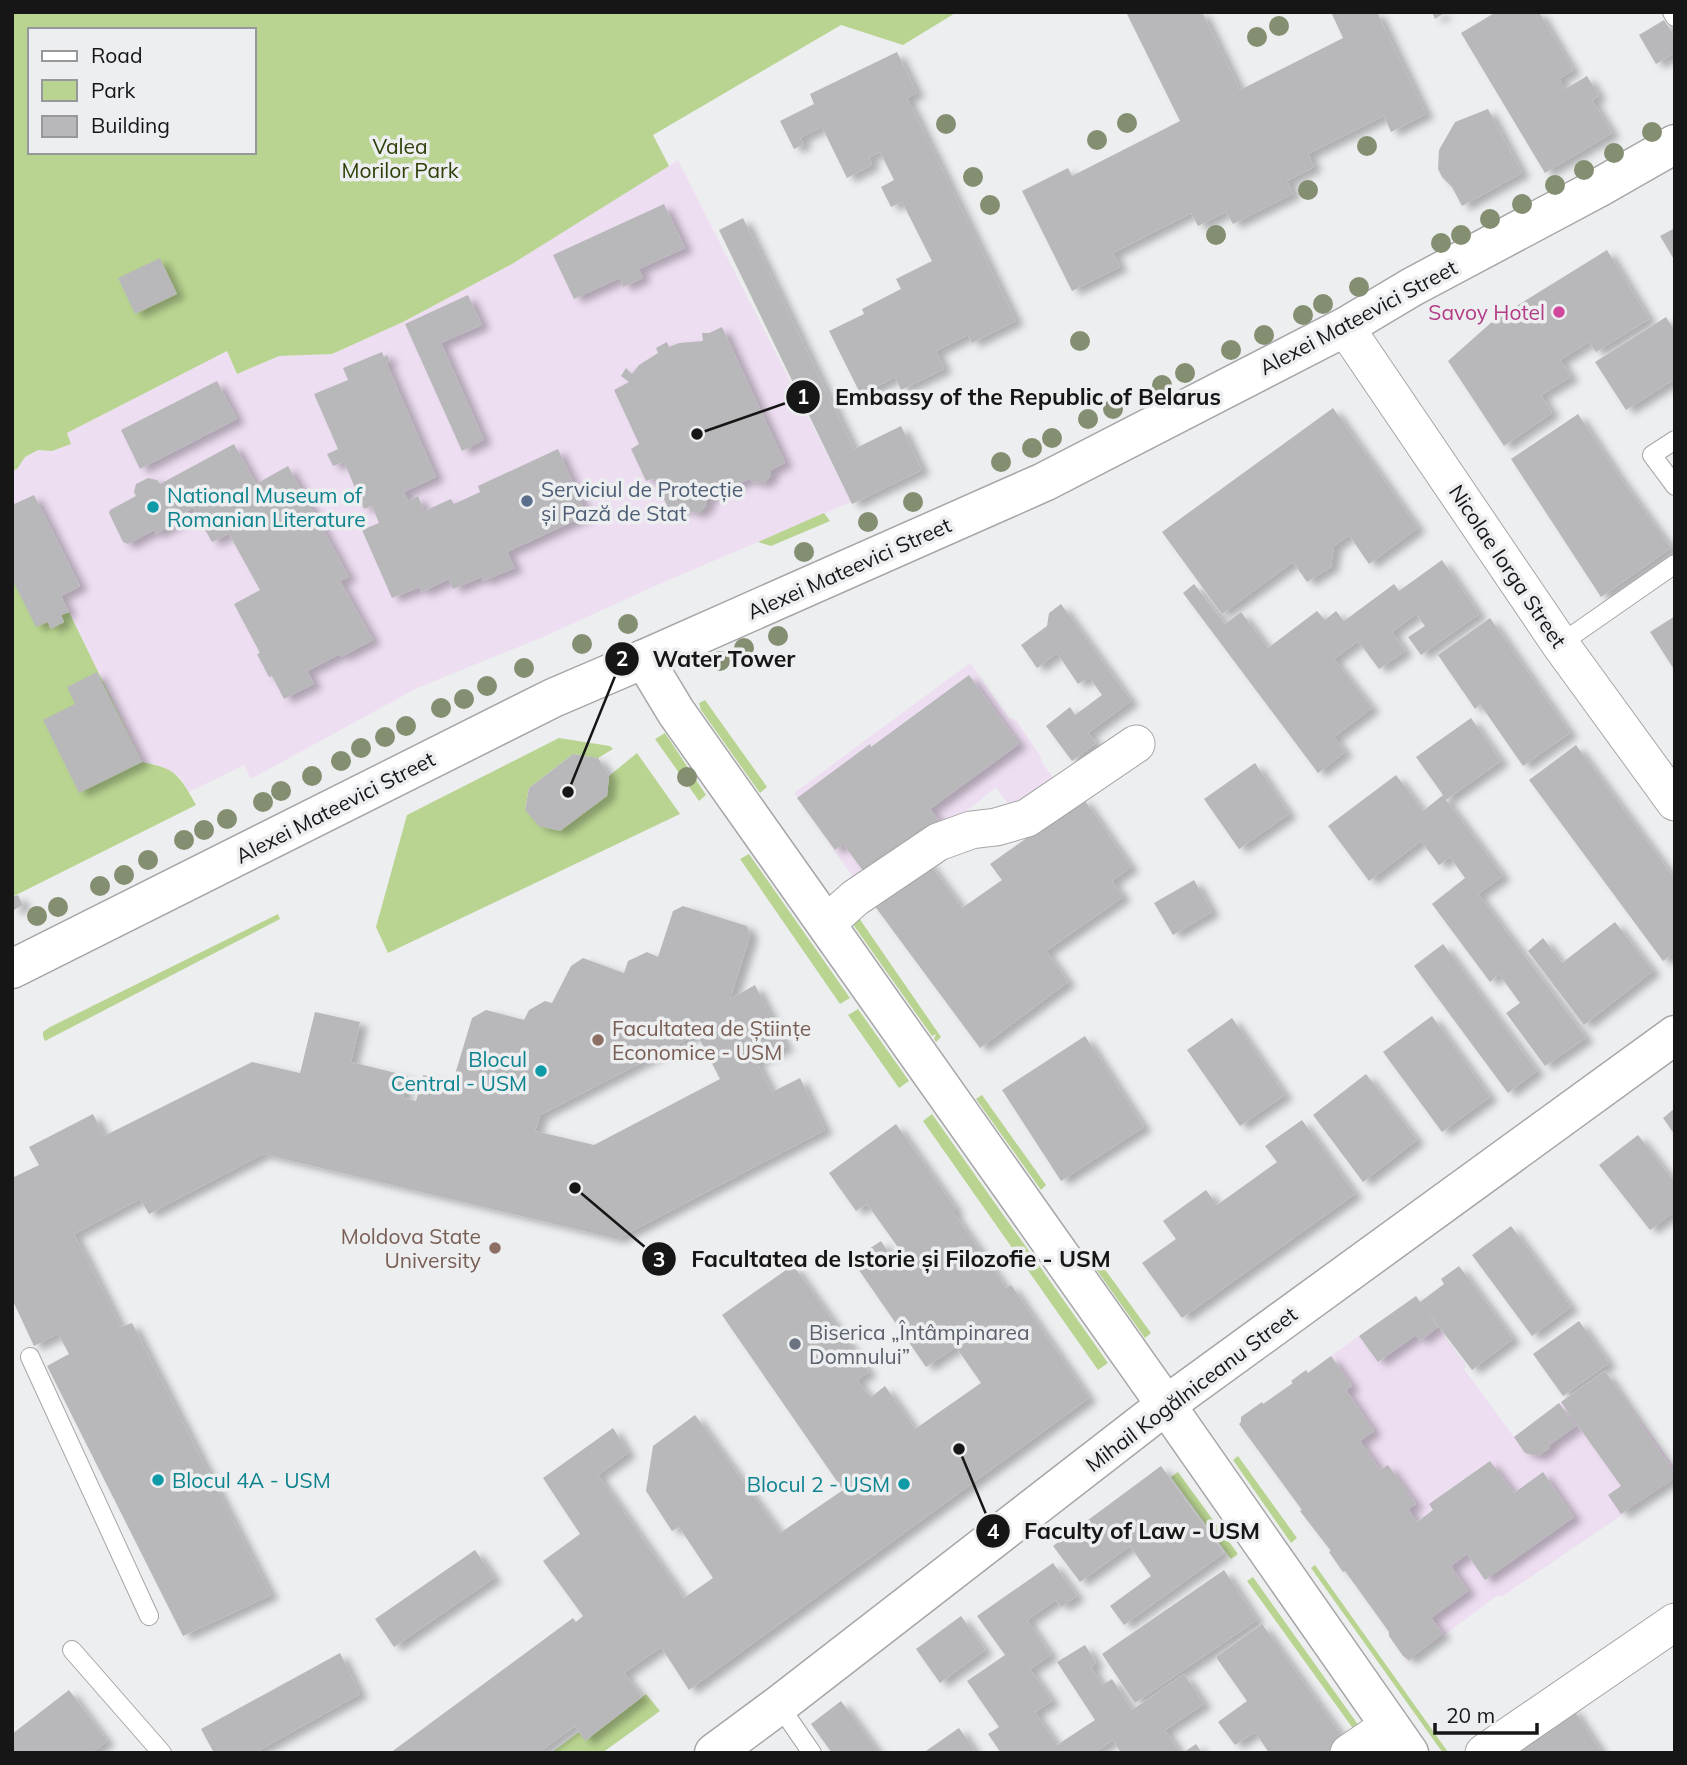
<svg xmlns="http://www.w3.org/2000/svg" width="1687" height="1765" viewBox="0 0 1687 1765" font-family="Mulish,sans-serif">
<style>
.commercial{fill:#eddef1}
.green{fill:#b9d491;fill-rule:evenodd}
.building{fill:#b8b8ba;fill-rule:evenodd;filter:url(#shadow)}
.lines{fill:none;stroke-linecap:round;stroke-linejoin:round}
.lane-casing{stroke:#a6a6a8;stroke-width:20}
.street-casing{stroke:#a6a6a8;stroke-width:39}
.secondary-casing{stroke:#a6a6a8;stroke-width:41}
.primary-casing{stroke:#a6a6a8;stroke-width:41}
.lane{stroke:#fff;stroke-width:18}
.street{stroke:#fff;stroke-width:37}
.secondary{stroke:#fff;stroke-width:38}
.primary{stroke:#fff;stroke-width:38}
.tree{fill:#848e70}
.hotel-dot{fill:#d1479c;stroke:#edeef0;stroke-width:2.5}
.service-dot{fill:#5c6f8a;stroke:#edeef0;stroke-width:2.5}
.culture-dot{fill:#0f9aa8;stroke:#edeef0;stroke-width:2.5}
.education-dot{fill:#8d6e63;stroke:#edeef0;stroke-width:2.5}
.worship-dot{fill:#6b7280;stroke:#edeef0;stroke-width:2.5}
.labels{text-anchor:middle;dominant-baseline:central;stroke-width:7;stroke-linejoin:round;paint-order:stroke}
.park-label{font-size:21px;fill:#2e4007;stroke:#edeef0}
.hotel-label{font-size:21px;fill:#b23c85;stroke:#edeef0;text-anchor:end}
.street-label{font-size:21px;fill:#161617;stroke:#edeef0}
.service-label{font-size:21px;fill:#4e5e75;stroke:#edeef0;text-anchor:start}
.culture-label{font-size:21px;fill:#0d838f;stroke:#edeef0;text-anchor:start}
.education-label{font-size:21px;fill:#785e54;stroke:#edeef0;text-anchor:start}
.worship-label{font-size:21px;fill:#5b616d;stroke:#edeef0;text-anchor:start}
.leader{fill:none;stroke:#161617;stroke-width:2.5}
.callout-dot{fill:#161617;stroke:#edeef0;stroke-width:2.5}
.mark-label{font-size:21px;text-anchor:middle;font-weight:bold;fill:#fff}
.callout-label{font-size:23px;text-anchor:middle;font-weight:bold;fill:#161617;stroke:#edeef0;stroke-width:7;stroke-linejoin:round;paint-order:stroke}
</style>
<defs>
<filter id="shadow"><feDropShadow dx="8" dy="4.5" stdDeviation="3.5" flood-color="#0004"/></filter>
</defs>
<rect width="100%" height="100%" fill="#edeef0"/>
<path class="commercial" d="M678,160L851,502L657,585L543,637L417,688L251,779L244,765L189,792L180,777L154,764L142,762L69,612L64,622L51,629L12,579V472L17,469L25,457L38,450L52,451L70,444L67,433L227,351L237,374L279,356L332,354L403,322L512,264Z
M970,663L1009,718L1016,720L1042,759L1041,761L1061,789L1018,818L996,787L916,853L862,890L794,793Z
M1416,1296L1466,1366L1464,1369L1514,1437L1605,1371L1675,1468V1479L1501,1597L1498,1595L1408,1662L1389,1636V1632L1346,1571L1343,1572L1329,1552L1330,1550L1300,1511L1301,1509L1241,1427L1240,1420L1242,1419L1241,1417L1262,1402L1263,1404L1292,1384L1291,1381L1306,1370L1308,1372Z"/>
<path class="green" d="M12,12H957L903,45L841,25L653,135L669,166L512,264L403,322L332,354L279,356L237,374L227,351L67,433L71,444L52,451L38,450L25,457L17,469L12,471ZM30,30H254V152H30Z
M824,513L830,521L771,546L758,542Z
M12,579L48,622L50,628L64,622L61,615L69,612L142,762C176,768 180,776 196,805L12,897Z
M705,700L767,787L760,793L701,710L699,703Z
M665,733L706,795L699,801L655,739Z
M559,738L610,746L613,749L598,758L573,754L529,788L525,810L607,796L609,776L637,753L680,814L388,953L376,927L407,815Z
M749,854L850,998L840,1004L740,859Z
M278,914L280,919L45,1041L43,1036V1032L50,1027Z
M859,918L941,1037L936,1042L934,1039L936,1034L932,1036L852,923Z
M858,1009L909,1081L899,1088L848,1015Z
M982,1095L1046,1185L1041,1190L976,1099Z
M932,1114L1108,1363L1098,1370L923,1121Z
M1096,1257L1151,1333L1145,1338L1091,1262Z
M1238,1456L1297,1538L1291,1543L1233,1460Z
M1178,1472L1238,1554L1231,1559L1171,1477Z
M1315,1565L1448,1752H1443L1440,1749L1311,1568Z
M1253,1577L1364,1733L1359,1737L1247,1581Z
M646,1694L660,1711L602,1753H551L579,1732L586,1740Z"/>
<path class="building" d="M1126,12H1202L1240,90L1343,38L1331,12H1377L1426,114L1391,132L1384,116L1308,154L1314,167L1287,181L1293,194L1233,224L1226,212L1198,226L1191,213L1113,253L1120,267L1072,291L1022,191L1068,168L1072,176L1180,121Z
M1432,12H1446L1435,19Z
M1496,12H1539L1573,70L1559,79L1565,89L1587,76L1599,96L1592,100L1612,133L1545,173L1461,33Z
M1664,20L1675,37V53L1656,64L1639,35Z
M897,52L917,93L907,98L1016,321L972,343L968,335L936,351L944,369L901,390L895,377L861,395L829,331L864,314L862,309L901,289L896,279L932,261L902,202L891,207L881,187L894,180L880,152L869,157L872,165L847,178L822,127L800,138L804,144L794,149L780,121L814,104L810,94Z
M1488,109L1522,173L1462,206L1452,187L1442,177L1438,169L1439,150L1455,122Z
M664,204L685,248L639,269L643,278L623,287L620,278L574,299L553,255Z
M743,218L854,449L901,426L922,470L852,504L719,230Z
M1675,228V261L1660,236Z
M1607,250L1649,319L1596,352L1589,342L1560,360L1571,377L1541,395L1552,413L1504,446L1448,361L1494,320Z
M160,258L177,294L135,314L118,278Z
M468,295L482,325L441,343L484,440L462,451L405,324Z
M1666,317L1675,331V379L1626,410L1595,362Z
M722,327L785,463L771,470V475L764,483L753,482L749,479L707,498V505L699,513L690,512L685,508L671,514L654,478L646,481L631,449L639,444L614,390L629,382L621,376L626,368L632,374L639,365L658,353L656,348L667,342L669,347L679,343L703,341L702,333H709Z
M382,352L384,357L387,355L390,361L386,362L436,477L404,492L408,501L418,496L424,511L451,499L454,504L480,492L478,486L558,449L587,515L507,552L515,568L483,581L482,577L453,589L449,579L422,592L420,587L392,598L362,530L379,523L372,506L364,509L344,462L333,466L327,454L338,449L314,394L348,380L343,368Z
M217,381L237,419L140,469L121,430Z
M1333,408L1418,528L1369,564L1349,535L1334,546L1331,567L1307,582L1293,562L1222,614L1162,532Z
M1578,414L1619,476L1671,548L1601,597L1511,459Z
M234,444L256,484L288,466L349,577L340,581L373,640L341,657L340,654L307,671L314,684L284,699L272,676L269,677L257,654L260,653L234,604L260,590L229,534L212,542L193,508L176,517L179,521L156,534L154,530L128,544L123,542L109,513L110,510L136,496L134,492L136,484L148,478L157,480L160,484Z
M34,495L80,586L61,596L69,612L61,615L64,622L51,629L48,622L36,627L12,579V505Z
M1442,560L1479,614L1421,655L1408,637L1425,626L1416,614L1392,632L1405,651L1379,669L1358,641L1334,659L1372,708L1334,737L1345,752L1318,773L1183,593L1194,584L1225,624L1241,612L1268,648L1317,611L1325,620L1336,611L1344,621L1394,584L1399,591Z
M1061,604L1131,701L1088,733L1096,743L1072,761L1046,726L1070,707L1075,715L1102,695L1089,677L1078,684L1057,653L1037,668L1021,645L1047,626L1049,613Z
M1675,616V671L1650,632Z
M1490,618L1570,733L1523,766L1480,704L1475,709L1438,655Z
M97,672L142,762L79,793L43,720L75,704L67,687Z
M969,675L1019,744L930,809L943,826L870,880L843,844L835,850L797,798L870,744L871,747Z
M1471,718L1501,761L1446,800L1503,876L1478,894L1586,1038L1545,1066L1506,1013L1520,1003L1499,974L1490,982L1432,904L1465,878L1450,857L1439,865L1421,841L1369,881L1328,826L1396,775L1423,811L1443,795L1416,757Z
M1576,745L1675,879V952L1663,961L1529,780Z
M573,754L598,758L609,776L607,796L560,831L539,826L525,810L529,788Z
M1255,763L1289,814L1239,849L1204,799Z
M1083,798L1131,867L1112,881L1123,897L1046,951L1068,982L980,1048L871,901L926,859L962,908L1002,880L990,864Z
M1194,880L1212,912L1173,935L1154,903Z
M18,895L23,905L12,911V897Z
M683,906L747,926L750,936L730,999L755,985L786,1047L756,1061L772,1092L800,1078L825,1130L617,1239L263,1154L149,1214L140,1199L74,1234L121,1327L132,1323L271,1595L183,1636L47,1366L69,1354L58,1334L34,1346L12,1299V1178L39,1165L29,1147L93,1114L104,1136L252,1062L300,1073L315,1012L360,1022L351,1062L408,1076L403,1098L416,1101L423,1075L453,1081L472,1018L486,1010L524,1020L529,1010L545,1001L552,1003L571,966L583,958L624,973L628,961L647,952L658,957L673,911ZM697,1034L720,1079L594,1145L535,1131L540,1115Z
M1615,922L1653,971L1584,1025L1528,951L1543,938L1562,963Z
M1443,944L1537,1071L1508,1093L1414,966Z
M1432,1016L1490,1097L1442,1132L1383,1052Z
M1232,1018L1285,1095L1240,1126L1187,1050Z
M1085,1036L1144,1127L1061,1181L1002,1090Z
M1366,1074L1417,1140L1363,1182L1313,1115Z
M1675,1108V1135L1663,1118Z
M1302,1120L1355,1194L1182,1318L1142,1263L1176,1239L1163,1221L1206,1190L1217,1205L1277,1162L1265,1146Z
M896,1124L956,1209L953,1212L1006,1288L1011,1285L1089,1398L689,1690L661,1647L624,1673L642,1697L585,1741L575,1726L538,1753H390L573,1618L576,1622L583,1616L543,1561L580,1534L543,1478L613,1428L628,1453L598,1475L684,1598L713,1578L679,1527L672,1531L646,1491L653,1446L695,1415L780,1533L843,1490L722,1315L793,1265L869,1372L857,1380L863,1388L871,1397L885,1386L915,1429L981,1383L956,1347L926,1367L852,1260L881,1241L893,1260L899,1257L897,1253L900,1250L867,1204L856,1211L829,1173Z
M1638,1135L1675,1183V1211L1650,1230L1599,1165Z
M1511,1226L1571,1307L1532,1336L1472,1255Z
M1459,1266L1513,1339L1472,1370L1424,1307L1438,1327L1420,1341L1416,1335L1378,1362L1359,1336L1416,1296L1420,1302L1444,1284L1441,1279Z
M1579,1321L1609,1363L1563,1396L1533,1354Z
M1331,1356L1352,1386L1346,1390L1374,1431L1360,1441L1380,1470L1388,1465L1416,1504L1408,1509L1417,1522L1433,1510L1429,1504L1490,1461L1514,1493L1543,1472L1574,1517L1485,1580L1467,1554L1451,1566L1468,1591L1431,1618L1443,1634L1409,1660L1403,1656L1389,1636V1632L1345,1571L1343,1572L1329,1552L1331,1551L1300,1511L1302,1510L1239,1424L1241,1422V1417L1262,1402L1263,1404L1293,1383L1291,1381L1306,1370L1308,1373Z
M1605,1371L1675,1474V1478L1621,1514L1608,1495L1621,1486L1561,1402Z
M1559,1403L1576,1426L1548,1446L1550,1448L1538,1456L1525,1453L1514,1437Z
M1161,1466L1224,1553L1124,1625L1110,1606L1151,1576L1130,1546L1080,1582L1053,1546Z
M475,1550L494,1578L394,1647L375,1619Z
M1053,1563L1077,1596L1061,1607L1056,1600L1027,1620L1051,1655L1030,1669L1052,1701L1035,1712L1057,1745L1095,1720L1057,1662L1085,1645L1096,1663L1091,1667L1102,1685L1112,1679L1132,1710L1184,1674L1204,1704L1165,1730L1180,1753H1121L1113,1740L1094,1753H1001L988,1734L999,1727L967,1681L1005,1655L977,1616Z
M1224,1570L1257,1620L1135,1703L1102,1654Z
M961,1616L985,1650L940,1683L916,1649Z
M1262,1624L1349,1746L1339,1753H1269L1255,1732L1235,1745L1218,1722L1247,1701L1216,1657Z
M340,1653L360,1694L254,1753H214L201,1729Z
M69,1690L107,1741L92,1753H12V1734Z
M841,1701L879,1753H832L811,1724Z
M1572,1707L1602,1753H1520L1516,1747Z
M959,1728L976,1753H923Z
M1196,1744L1202,1753H1183Z"/>
<g class="lines">
<defs>
<path id="lane" d="M1672,12L1675,17
M1675,440L1652,455L1675,486
M1560,644L1675,564
M30,1357L149,1616
M72,1650L162,1753
M779,1705L812,1753"/>
<path id="street" d="M1345,327L1560,644L1675,802
M826,924L855,898L938,842L971,830L996,827L1027,818L1136,744
M1349,1753L1390,1725
M1484,1753L1675,1622"/>
<path id="secondary" d="M644,659L1044,482L1345,327L1412,287L1598,188L1675,144
M714,1753L779,1705L1166,1405L1675,1035"/>
<path id="primary" d="M12,969L553,698L644,659L676,712L1166,1405L1409,1753"/>
</defs>
<use href="#lane" class="lane-casing"/>
<use href="#street" class="street-casing"/>
<use href="#secondary" class="secondary-casing"/>
<use href="#primary" class="primary-casing"/>
<use href="#lane" class="lane"/>
<use href="#street" class="street"/>
<use href="#secondary" class="secondary"/>
<use href="#primary" class="primary"/>
</g>
<g class="tree">
<circle cx="1279" cy="26" r="10"/>
<circle cx="1257" cy="37" r="10"/>
<circle cx="1127" cy="123" r="10"/>
<circle cx="946" cy="124" r="10"/>
<circle cx="1652" cy="132" r="10"/>
<circle cx="1097" cy="140" r="10"/>
<circle cx="1367" cy="146" r="10"/>
<circle cx="1614" cy="153" r="10"/>
<circle cx="1584" cy="170" r="10"/>
<circle cx="973" cy="177" r="10"/>
<circle cx="1555" cy="185" r="10"/>
<circle cx="1308" cy="190" r="10"/>
<circle cx="1522" cy="204" r="10"/>
<circle cx="990" cy="205" r="10"/>
<circle cx="1490" cy="219" r="10"/>
<circle cx="1216" cy="235" r="10"/>
<circle cx="1461" cy="235" r="10"/>
<circle cx="1441" cy="243" r="10"/>
<circle cx="1359" cy="287" r="10"/>
<circle cx="1323" cy="304" r="10"/>
<circle cx="1303" cy="315" r="10"/>
<circle cx="1264" cy="335" r="10"/>
<circle cx="1080" cy="341" r="10"/>
<circle cx="1231" cy="350" r="10"/>
<circle cx="1185" cy="373" r="10"/>
<circle cx="1162" cy="385" r="10"/>
<circle cx="1113" cy="409" r="10"/>
<circle cx="1088" cy="419" r="10"/>
<circle cx="1052" cy="438" r="10"/>
<circle cx="1032" cy="448" r="10"/>
<circle cx="1001" cy="462" r="10"/>
<circle cx="913" cy="502" r="10"/>
<circle cx="868" cy="522" r="10"/>
<circle cx="804" cy="552" r="10"/>
<circle cx="628" cy="624" r="10"/>
<circle cx="778" cy="636" r="10"/>
<circle cx="582" cy="644" r="10"/>
<circle cx="744" cy="648" r="10"/>
<circle cx="720" cy="661" r="10"/>
<circle cx="524" cy="668" r="10"/>
<circle cx="487" cy="686" r="10"/>
<circle cx="464" cy="699" r="10"/>
<circle cx="441" cy="708" r="10"/>
<circle cx="406" cy="726" r="10"/>
<circle cx="385" cy="737" r="10"/>
<circle cx="361" cy="748" r="10"/>
<circle cx="341" cy="761" r="10"/>
<circle cx="312" cy="776" r="10"/>
<circle cx="687" cy="777" r="10"/>
<circle cx="281" cy="791" r="10"/>
<circle cx="263" cy="802" r="10"/>
<circle cx="227" cy="819" r="10"/>
<circle cx="204" cy="830" r="10"/>
<circle cx="184" cy="840" r="10"/>
<circle cx="148" cy="860" r="10"/>
<circle cx="124" cy="875" r="10"/>
<circle cx="100" cy="886" r="10"/>
<circle cx="58" cy="907" r="10"/>
<circle cx="37" cy="916" r="10"/>
</g>
<circle class="hotel-dot" cx="1559" cy="312" r="7"/>
<circle class="service-dot" cx="527" cy="501" r="7"/>
<g class="culture-dot">
<circle cx="153" cy="507" r="7"/>
<circle cx="541" cy="1071" r="7"/>
<circle cx="158" cy="1480" r="7"/>
<circle cx="904" cy="1484" r="7"/>
</g>
<g class="education-dot">
<circle cx="598" cy="1040" r="7"/>
<circle cx="495" cy="1248" r="7"/>
</g>
<circle class="worship-dot" cx="795" cy="1344" r="7"/>
<g class="labels">
<g class="park-label">
<text x="400" y="146">Valea<tspan x="400" dy="24">Morilor Park</tspan></text>
</g>
<g class="hotel-label">
<text x="1545" y="312">Savoy Hotel</text>
</g>
<g class="street-label">
<text transform="translate(1358 317) rotate(-28)">Alexei Mateevici Street</text>
<text transform="translate(1508 566) rotate(56)">Nicolae Iorga Street</text>
<text transform="translate(849 568) rotate(-24)">Alexei Mateevici Street</text>
<text transform="translate(335 807) rotate(-27)">Alexei Mateevici Street</text>
<text transform="translate(1191 1389) rotate(-37)">Mihail Kogălniceanu Street</text>
</g>
<g class="service-label">
<text x="541" y="489">Serviciul de Protecție<tspan x="541" dy="24">și Pază de Stat</tspan></text>
</g>
<g class="culture-label">
<text x="167" y="495">National Museum of<tspan x="167" dy="24">Romanian Literature</tspan></text>
<text x="527" y="1059" text-anchor="end">Blocul<tspan x="527" dy="24">Central - USM</tspan></text>
<text x="172" y="1480">Blocul 4A - USM</text>
<text x="890" y="1484" text-anchor="end">Blocul 2 - USM</text>
</g>
<g class="education-label">
<text x="612" y="1028">Facultatea de Științe<tspan x="612" dy="24">Economice - USM</tspan></text>
<text x="481" y="1236" text-anchor="end">Moldova State<tspan x="481" dy="24">University</tspan></text>
</g>
<g class="worship-label">
<text x="809" y="1332">Biserica „Întâmpinarea<tspan x="809" dy="24">Domnului”</tspan></text>
</g>
</g>
<path class="leader" d="M697 434L803 397M568 792L622 659M575 1188L659 1259M959 1449L993 1531"/>
<g class="callout-dot">
<circle cx="697" cy="434" r="7"/>
<circle cx="568" cy="792" r="7"/>
<circle cx="575" cy="1188" r="7"/>
<circle cx="959" cy="1449" r="7"/>
<circle cx="803" cy="397" r="18"/>
<circle cx="622" cy="659" r="18"/>
<circle cx="659" cy="1259" r="18"/>
<circle cx="993" cy="1531" r="18"/>
</g>
<g class="mark-label">
<text x="803" y="404">1</text>
<text x="622" y="666">2</text>
<text x="659" y="1267">3</text>
<text x="993" y="1539">4</text>
</g>
<g class="callout-label">
<text x="1028" y="405">Embassy of the Republic of Belarus</text>
<text x="724" y="667">Water Tower</text>
<text x="901" y="1267">Facultatea de Istorie și Filozofie - USM</text>
<text x="1142" y="1539">Faculty of Law - USM</text>
</g>
<rect width="1687" height="1765" fill="none" stroke="#161617" stroke-width="28"/>
<rect x="28" y="28" width="228" height="126" fill="#edeef0" stroke="#979899" stroke-width="2"/>
<rect x="42" y="51" width="35" height="10" fill="#ffffff" stroke="#979899" stroke-width="2"/>
<text x="91" y="63" font-size="21" fill="#161617">Road</text>
<rect x="42" y="80" width="35" height="21" fill="#b9d491" stroke="#979899" stroke-width="2"/>
<text x="91" y="98" font-size="21" fill="#161617">Park</text>
<rect x="42" y="116" width="35" height="21" fill="#b8b8ba" stroke="#979899" stroke-width="2"/>
<text x="91" y="133" font-size="21" fill="#161617">Building</text>
<path d="M1435 1723v10h102v-10" fill="none" stroke="#161617" stroke-width="3.5"/>
<text x="1446" y="1723" font-size="21" fill="#161617" stroke="#edeef0" stroke-width="5" paint-order="stroke">20 m</text>
</svg>
